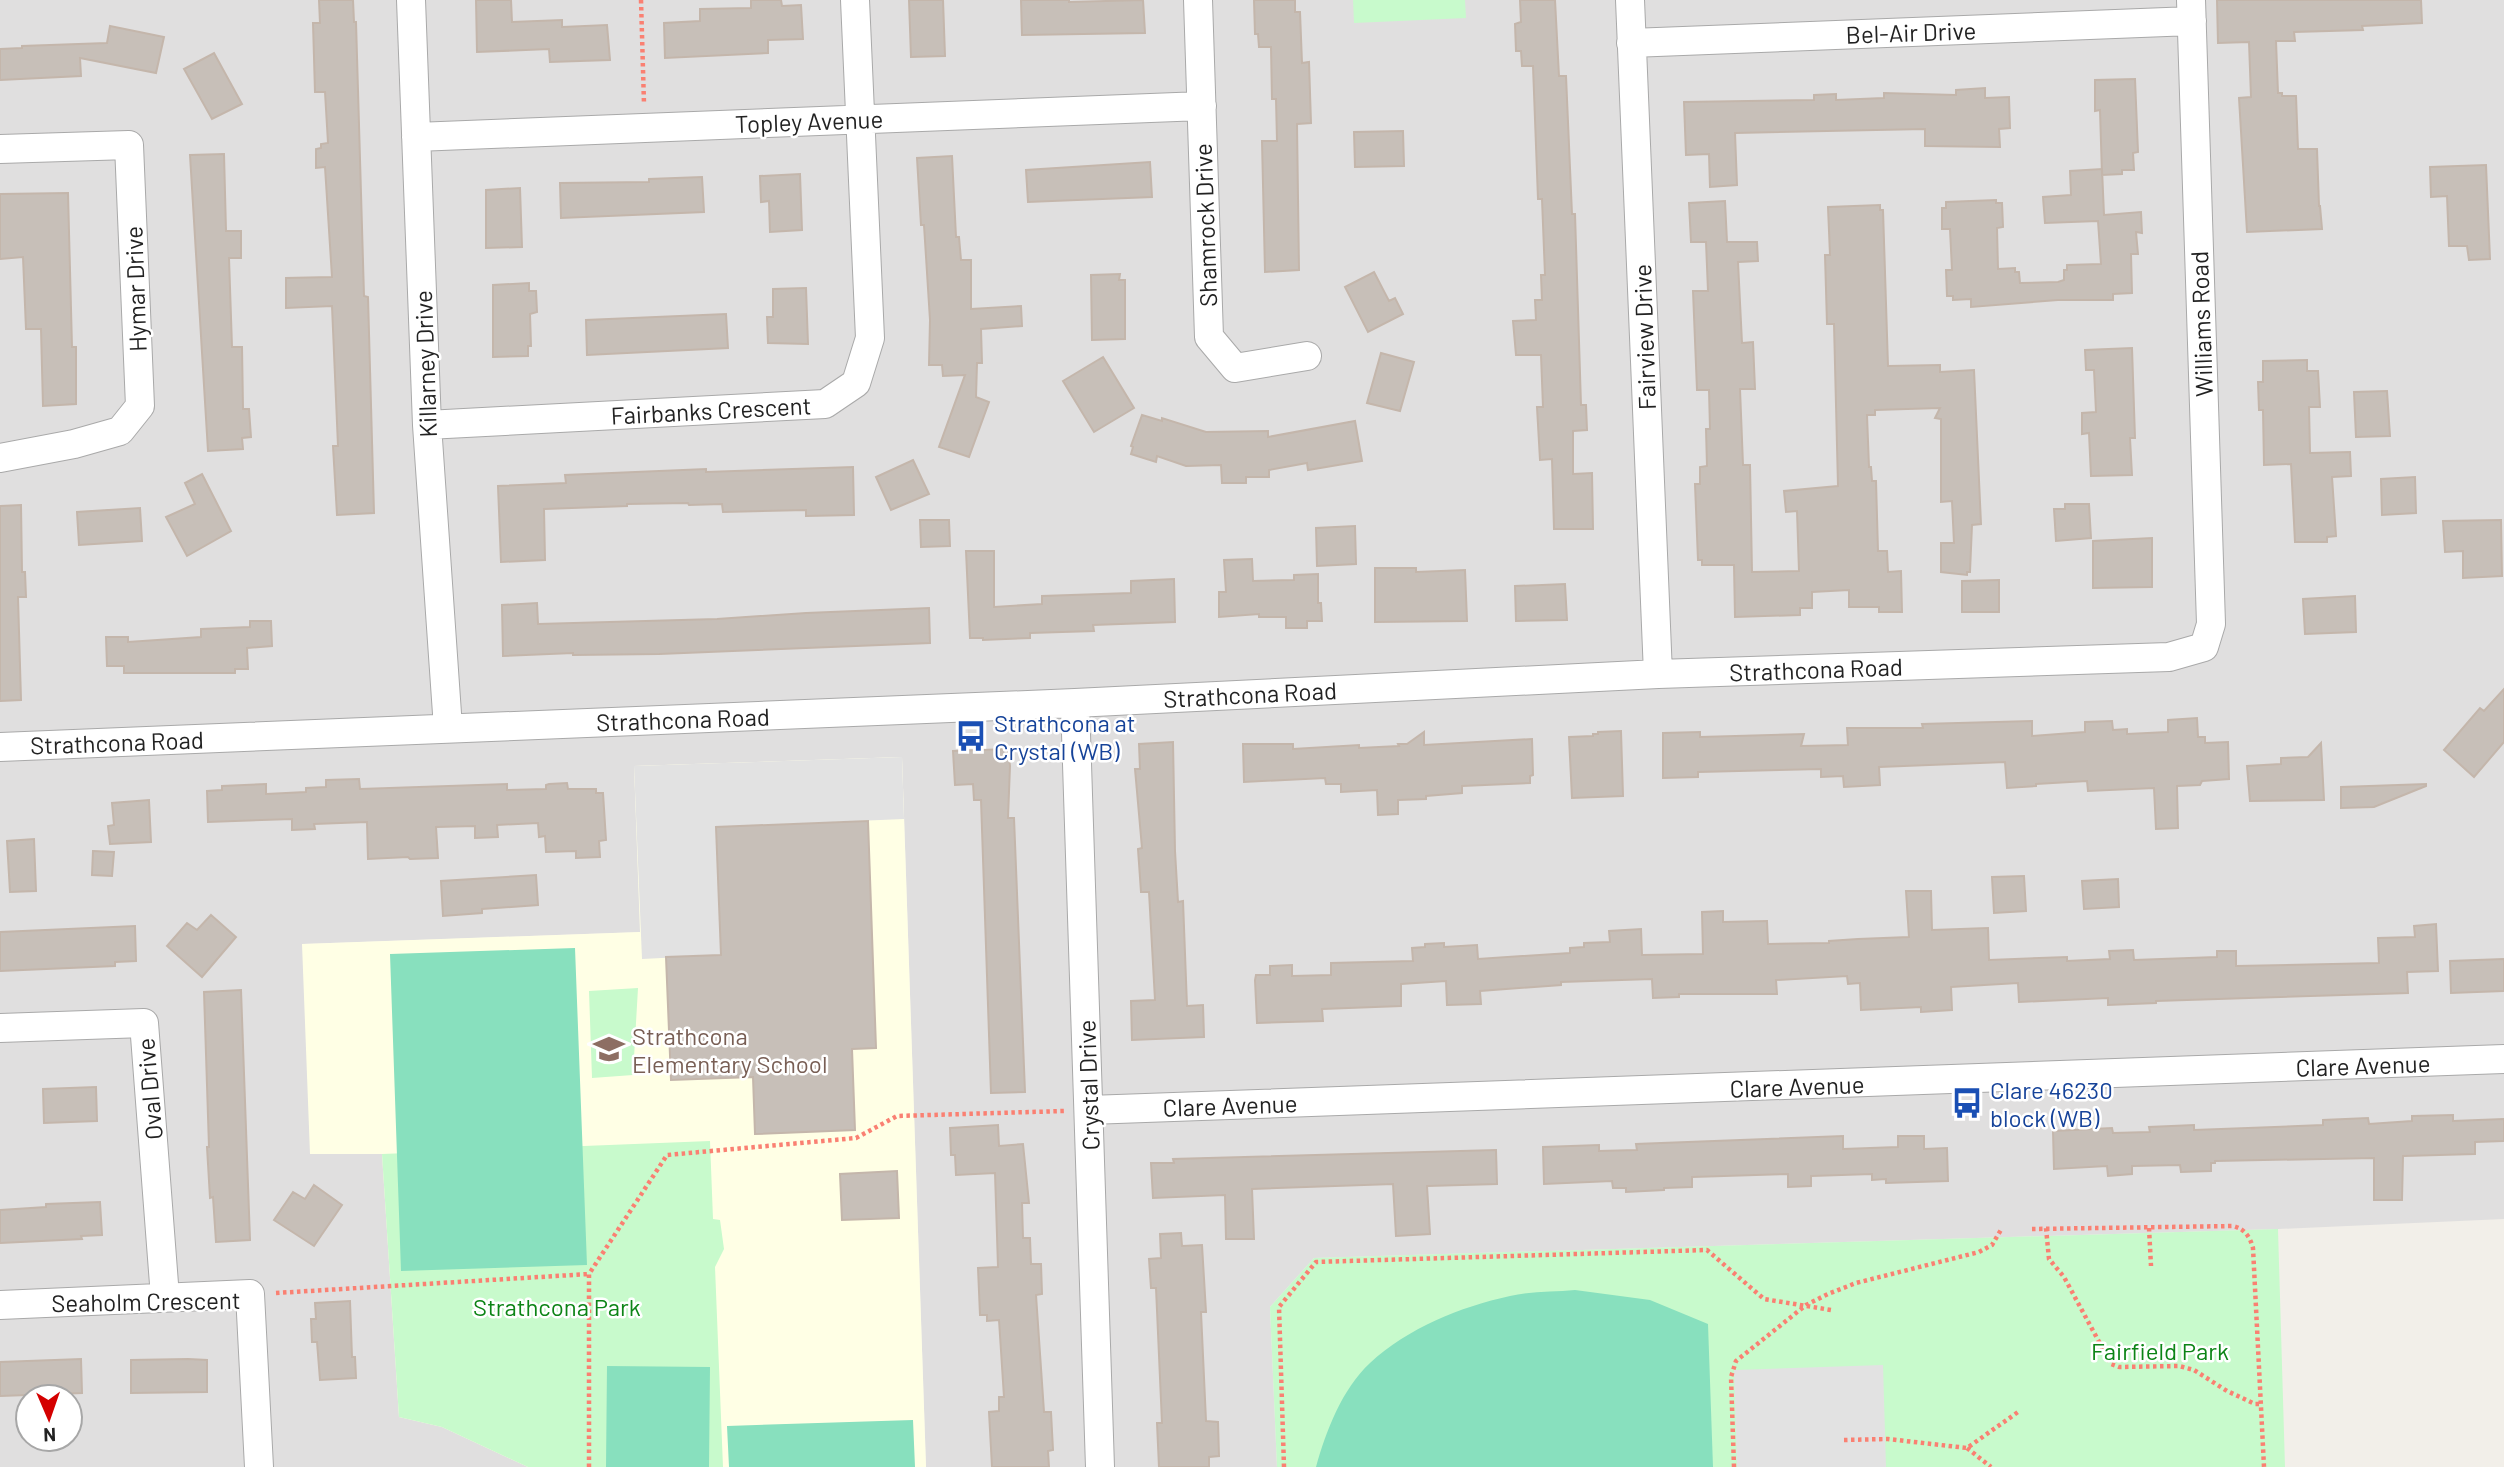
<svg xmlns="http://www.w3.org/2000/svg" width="2504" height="1467" viewBox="0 0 2504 1467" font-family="Barlow,sans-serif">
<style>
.residential{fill:#e0dfdf;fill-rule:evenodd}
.education{fill:#ffffe5}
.park{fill:#c8facc}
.pitch{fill:#88e0be}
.parking{fill:#e2e2e2}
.building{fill:#c7bfb8;stroke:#c4b6ab;stroke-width:2}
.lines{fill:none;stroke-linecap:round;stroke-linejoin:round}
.street-casing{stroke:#a9a9a9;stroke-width:30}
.path{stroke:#fa8072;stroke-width:4.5;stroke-dasharray:3.5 3.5;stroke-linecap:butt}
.street{stroke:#fff;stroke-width:28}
.labels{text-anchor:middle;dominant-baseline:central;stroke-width:5;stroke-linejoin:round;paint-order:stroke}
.street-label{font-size:24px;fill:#222;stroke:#fff}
.transit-label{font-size:24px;fill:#164399;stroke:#fff;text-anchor:start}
.education-label{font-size:24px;fill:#785e54;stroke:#fff;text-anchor:start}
.park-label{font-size:24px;fill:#0c8416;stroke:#fff}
</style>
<rect width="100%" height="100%" fill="#f2efe9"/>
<path class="residential" d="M0,0H2504V1219L2278,1229L1314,1258L1270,1307L1277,1467H926L902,757L634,766L641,932L302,944L382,1154L723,1467H0ZM28,1397H70V1439H28Z"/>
<path class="education" d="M902,757L926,1467H528L442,1427L399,1417L382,1154H310L302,944L640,932L634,766Z"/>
<path class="park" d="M1353,0H1465L1466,18L1354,23Z
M638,988L633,1075L592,1078L589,991Z
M710,1141L713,1219L720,1220L724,1249L715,1267L723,1467H528L442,1427L399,1417L382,1154Z
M2278,1229L2285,1467H1277L1270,1307L1314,1258Z"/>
<path class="pitch" d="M575,948L587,1265L401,1271L390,954Z
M1575,1290L1650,1300L1708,1324L1713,1467H1316C1326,1431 1342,1389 1370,1363C1408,1328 1460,1307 1510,1296C1531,1291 1554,1292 1575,1290Z
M607,1366L710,1367L709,1467H606Z
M913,1420L915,1467H729L727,1426Z"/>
<path class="parking" d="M902,757L904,819L716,827L721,955L642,959L634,766Z
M1883,1365L1886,1467H1737L1734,1370Z"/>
<path class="building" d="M319,0H353L354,22H356L364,296L368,297L374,513L337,515L333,446H338L332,306L286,308V278L332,277L325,167L316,168V149L321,148V144L328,143L325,92H315L313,23H320Z
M476,0H511L512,22L562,20V27L607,25L610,60L550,62L549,49L477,52Z
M751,0H781L782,6L801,5L803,39L768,40V53L665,58L664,23L700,21V9L751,8Z
M909,0H943L945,56L911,57Z
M1021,0H1069V2L1143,0L1145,33L1022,35Z
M1254,0H1295V12H1300L1302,63L1309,62L1311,123L1297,124L1299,270L1265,272L1262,141H1277L1276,99H1272L1271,47H1259L1258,34H1255Z
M1520,0H1555L1559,76H1566L1572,214H1575L1581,405H1586L1587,430L1573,431V474L1592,473L1593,529H1554L1552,459L1540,460L1537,407H1543L1541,355H1516L1513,321L1536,320L1535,300H1542L1541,275H1545L1542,199H1538L1533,66H1522L1521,51H1516L1515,24L1521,22Z
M2217,0H2421L2422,23L2362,26L2363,30L2294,32L2295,41H2276L2278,93H2282V96H2296L2298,149H2317L2319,206H2320L2322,229L2247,232L2239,98L2251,97L2249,42L2218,43Z
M110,26L164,37L156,73L80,58L81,76L0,80V49L22,48V46L107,43Z
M214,53L242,104L212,119L184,69Z
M2135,79L2138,152L2133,153L2134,170H2122V174L2102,175L2100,110L2095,111V80Z
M1985,88V98L2009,97L2010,128L1999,129L2000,147L1925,146V129L1735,133L1737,185L1710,187L1709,154L1686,155L1684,102L1814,100V95L1836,94V100L1884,98V93L1956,95V90Z
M1403,131L1404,166L1355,167L1354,132Z
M224,154L226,231H241V258H229L232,347H242L243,409H249L251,437L242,438L243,449L208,451L190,155Z
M952,156L956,237H959L961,260H971V309L1021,306L1022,326L981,329L982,363H977L976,397L989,402L969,457L939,447L965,375L943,376L942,365H929L930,320L924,225H921L917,158Z
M1150,162L1152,197L1028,202L1026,170Z
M2486,165L2490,259L2469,260L2467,246H2449L2447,196L2431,197L2430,167Z
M2102,169L2104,215L2141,212L2142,233L2136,232L2138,254H2131L2132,293L2113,294V300H2058L1971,307V299L1953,300V296H1947L1946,270H1952L1950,229H1942V208H1946V202L1996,200V203H2002L2003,227L1997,228L1998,269L2015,268V272H2019L2020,283L2058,282L2064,280V270H2067V265L2101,264L2098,221L2045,223L2043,197L2071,195L2070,171Z
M800,174L802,230L770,232L769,201L761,202L760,176Z
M702,177L704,212L561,218L560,183L649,182V179Z
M520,188L522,247L486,248V190Z
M68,193L72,347H76V404L43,406L41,329H26L23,257L0,259V194Z
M1725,201L1727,242H1757L1758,261L1738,262L1742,343L1753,342L1755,389H1740L1743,465H1750L1752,572L1799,571L1797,511L1786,512L1784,491L1838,486L1834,324H1827L1825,255H1830L1828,207L1880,205V210H1883L1888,366L1940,365V372L1974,370L1981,524L1972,525L1970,572H1967V575L1941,572V543H1954L1952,501L1941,502V419L1935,418L1940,408L1875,410V415H1867L1869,467H1871L1872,481H1876L1878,551H1887L1888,572L1901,571L1902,612H1879V607H1849V590L1812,592V608H1800V615L1735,617L1734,565H1702V560H1698L1695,484H1700V467L1707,466L1706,429H1710L1709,390H1697L1693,291H1708L1706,242H1691L1689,203Z
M1374,272L1389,301L1395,298L1403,314L1368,332L1345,287Z
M1120,274L1119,280H1125V339L1092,340L1091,275Z
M529,283V291H536L537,312L530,314L531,346H528V356L493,357V285Z
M806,288L808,344L768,343L767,317H773V289Z
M726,314L728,348L587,355L586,320Z
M2132,348L2135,438H2130L2132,475L2091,476L2089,433L2082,434V413L2096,412L2094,370H2086L2085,350Z
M1381,353L1414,362L1400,411L1367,403Z
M1103,357L1134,408L1094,432L1063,381Z
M2307,360V371H2318L2320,407H2309L2310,453L2350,452L2351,476L2332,477L2336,536L2327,537V542H2295L2291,464L2264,465L2263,410H2259L2258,382H2263V361Z
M2387,391L2390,436L2356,437L2354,392Z
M1142,415L1162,421V418L1206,432L1268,431V437L1355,421L1362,461L1308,470L1307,463L1269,470V477H1246V483H1222L1221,465L1186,466L1157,456L1156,462L1131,454L1133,447L1131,446Z
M913,460L929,494L891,510L876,477Z
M853,467L854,515L806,516V510L723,512L722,504L689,505L688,503L627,504V506L544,509L545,560L501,562L498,486L566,483L565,475L706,469V472Z
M202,474L231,531L187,556L166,517L195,504L185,483Z
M2415,477L2416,513L2382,515L2381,479Z
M2065,504H2089L2091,538L2056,541L2054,509H2065Z
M21,505L22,572H25L26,597H18L21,700L0,701V506Z
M140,508L142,541L79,545L77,512Z
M920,520H949L950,546L921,547Z
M2501,520L2502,576L2463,578V551L2445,552L2443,521Z
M1355,526L1356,564L1317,566L1316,528Z
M2152,538V587L2093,588V541Z
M966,551H994V607L1042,604V596L1131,593V581L1174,579L1175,622L1093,625L1094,631L1030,633V638L983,640V638H970Z
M1252,559L1253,581L1294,580V575L1318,574V603H1321L1322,621H1307V628H1286V617H1259V614L1219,617V592H1226L1224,560Z
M1375,568H1416V572L1465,570L1467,621L1375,622Z
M1999,580V612H1962V581Z
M1565,584L1567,620L1516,621L1515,586Z
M2355,596L2356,632L2305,634L2303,599Z
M537,603L538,624L717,619L806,613L929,608L930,643L659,654L573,655V653L503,656L502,605Z
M250,621H271L272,646L247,648L248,669H235V673H124V666H107L106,637H128V642L201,637V629L250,627Z
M2504,689V742L2474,777L2444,750L2480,708L2484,711Z
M2197,718L2198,737H2205V743L2228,742L2229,779L2202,781L2200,785L2177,786L2178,828L2156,829L2154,788L2088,791L2087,781L2036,784V786L2007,788L2005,762L1879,767L1880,785L1844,787L1843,776L1821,777V769L1698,772V777L1663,778V733L1700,732V737L1804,734L1801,746L1848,745L1847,728H1923L1922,724L2032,721V736L2085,732V722L2112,721L2113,730L2127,729V734L2168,732V720Z
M1621,731L1623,796L1572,798L1569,737L1593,736V734H1598V732Z
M1424,732V745L1532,739L1533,775L1530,776V783L1462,786V793L1426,796V799L1398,800V814L1378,815L1377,790L1341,792V784H1326L1325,778L1244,782L1243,744H1293V749L1359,745V748L1399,746L1398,744H1407Z
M1173,742L1175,851L1178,902L1183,901L1187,1006L1203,1005L1204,1037L1132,1040L1131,1001L1155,1000L1149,892H1141L1138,849L1142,848L1135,769H1140L1139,744Z
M2321,743L2324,800L2250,801L2247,766L2281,764V758L2308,757Z
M1008,749L1010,766L1008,818H1014L1025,1092L991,1093L981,800H974L973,784L955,785L953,751Z
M359,779L360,789L507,784V790L546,789V785L549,784L567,783L568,789H596V793H603L606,840L599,841L600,857L576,858V851L546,852L545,836L539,837L538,823L497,825L498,837L475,838V826L436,827L438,858L410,859L408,857L368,859L367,822L314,824L315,829L292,830V819L208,822L207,791L222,790V786L266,784V794L306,792V788L326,787V780Z
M2426,784V786L2374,807L2341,808V787Z
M149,800L151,842L110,844L108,826L114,825L112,803Z
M868,821L876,1048L852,1049L855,1130L755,1134L753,1077L671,1080L666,957L721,955L716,827Z
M34,839L36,891L10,892L7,841Z
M93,851L114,852L112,876L92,875Z
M536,875L538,905L482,909V913L443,916L441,881Z
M2024,876L2026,911L1994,913L1992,877Z
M2118,879L2119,907L2084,909L2082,881Z
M1906,891H1931L1932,930L1988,928L1989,960L2067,957V961L2110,959L2109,951L2133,950L2134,960L2217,957V951H2236V966L2379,963L2378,938L2415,937L2414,926L2436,924L2438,971L2407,972L2408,993L2156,1001V1003L2108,1005V998L2019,1002L2018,983L1951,987L1952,1010L1921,1012V1007L1861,1010L1860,983L1848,984L1847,976L1776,980L1777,994H1679V997L1653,998L1652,979L1561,982V985L1480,991L1481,1004L1447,1005L1446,981L1401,984V1006L1322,1009L1323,1021L1257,1023L1255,980L1256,975H1270V966L1292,965V976L1331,975V963L1413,961L1412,948L1425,947V944L1444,943V947L1477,945L1478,959L1570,953V948L1584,947V943L1610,942L1609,931L1641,929L1642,955L1703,954L1702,912L1723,911V922L1767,921L1768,944L1829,943V941L1858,939L1909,937Z
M211,915L236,937L202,977L167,946L187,923L197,930Z
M135,926L136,961L115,962V966L0,971V932Z
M2504,959V991L2451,993L2450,961Z
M241,990L250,1240L216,1242L213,1197L210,1198L207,1147H209L204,992Z
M96,1087L97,1121L44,1123L43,1089Z
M2453,1115V1121L2504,1119V1141L2475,1142V1154L2403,1156L2402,1200H2374V1158L2215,1161V1163H2211V1171L2181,1172L2180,1165L2132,1166V1174L2108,1176L2107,1166L2054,1169L2053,1131L2112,1128L2113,1133L2150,1132L2149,1127L2194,1125V1130L2248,1128L2323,1125V1120L2368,1118L2369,1124L2412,1121V1116Z
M998,1125L999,1146L1023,1144L1029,1203H1022L1023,1238H1030L1031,1264H1041L1042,1294L1036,1295L1044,1412H1051L1053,1450L1048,1451L1049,1467H992L989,1412L999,1411V1397H1004L999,1320L987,1321V1315H980L978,1268L998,1267L995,1173L956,1175L955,1155H951L950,1128Z
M1843,1136V1149L1898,1147V1136H1924V1149L1947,1148L1948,1181L1886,1183V1179L1872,1180V1174L1811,1176V1186L1788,1187V1174L1692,1177V1187L1664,1188V1190L1626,1192V1188H1613L1612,1181L1544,1184L1543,1147L1599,1145V1151L1637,1150L1636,1144Z
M1496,1150L1497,1184L1427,1186L1430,1234L1396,1236L1393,1184L1252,1189L1254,1239H1226L1225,1195L1153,1198L1151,1163H1174L1173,1159Z
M897,1171L899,1218L842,1220L840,1174Z
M314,1185L342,1205L314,1246L274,1220L293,1192L305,1199Z
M100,1202L102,1235L81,1236L82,1239L0,1243V1210L46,1207V1204Z
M1181,1233L1182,1246L1202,1245L1206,1312H1201L1206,1421L1218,1422L1219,1456L1209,1457V1467H1159L1157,1423H1162L1156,1288H1151L1149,1259L1161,1258L1160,1234Z
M350,1301L352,1357H355L356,1378L320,1380L317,1342H312L311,1319H316L315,1303Z
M81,1359L82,1393L0,1396V1362Z
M188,1359L207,1360V1392L131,1393V1360Z"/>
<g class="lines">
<defs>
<path id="street" d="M411,0L427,425L448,728
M1198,0L1209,337L1235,368L1307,356
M1630,0L1658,674
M1631,43L2192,21
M416,137L1202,106
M0,149L129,145L140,406L120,431L74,444L0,458
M427,425L825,404L856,383L870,338L855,0
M1075,703L1100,1467
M0,747L1075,703L1658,674L2169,657L2204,647L2211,624L2191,0
M0,1028L144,1023L165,1297
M1089,1110L2504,1059
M0,1305L250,1294L259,1467"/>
</defs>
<use href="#street" class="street-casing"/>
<path class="path" d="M641,0L644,104
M2046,1228L2049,1259L2064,1277L2111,1364L2119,1367L2179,1366L2194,1370L2227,1391L2255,1404H2261
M2149,1228L2151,1266
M2032,1229L2233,1226C2245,1229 2250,1237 2253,1248L2264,1467
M276,1293L589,1274
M1844,1440L1888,1439L1967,1448L2018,1412
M1967,1448L1991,1467
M589,1467V1274L667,1155L856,1138L897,1116L1064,1111
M1284,1467L1279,1307L1316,1262L1707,1250L1764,1299L1831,1310
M1734,1467L1731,1377L1736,1361L1806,1305L1828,1294L1856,1283L1979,1252L1992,1245L2002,1228"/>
<use href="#street" class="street"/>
</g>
<defs>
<symbol id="bus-bare" viewBox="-9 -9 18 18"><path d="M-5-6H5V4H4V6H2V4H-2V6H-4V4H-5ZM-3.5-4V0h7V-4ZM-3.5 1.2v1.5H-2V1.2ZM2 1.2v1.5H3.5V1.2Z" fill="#1a4fb4" stroke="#fff" stroke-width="2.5" paint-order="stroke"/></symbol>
<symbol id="school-bare" viewBox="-9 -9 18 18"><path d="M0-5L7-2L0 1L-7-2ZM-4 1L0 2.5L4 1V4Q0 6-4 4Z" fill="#8d6e63" stroke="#fff" stroke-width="2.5" paint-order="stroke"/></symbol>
</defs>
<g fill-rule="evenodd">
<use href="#bus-bare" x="949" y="714" width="44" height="44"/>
<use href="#school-bare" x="587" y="1027" width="44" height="44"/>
<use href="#bus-bare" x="1945" y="1081" width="44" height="44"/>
</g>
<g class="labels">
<g class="street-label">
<text transform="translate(1911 32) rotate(-2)">Bel-Air Drive</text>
<text transform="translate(809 121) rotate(-2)">Topley Avenue</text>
<text transform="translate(1205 225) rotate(-92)">Shamrock Drive</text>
<text transform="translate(135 289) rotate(-92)">Hymar Drive</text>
<text transform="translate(2201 324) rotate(-92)">Williams Road</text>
<text transform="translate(1644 337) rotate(-92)">Fairview Drive</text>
<text transform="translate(425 364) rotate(-92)">Killarney Drive</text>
<text transform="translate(711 410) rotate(-3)">Fairbanks Crescent</text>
<text transform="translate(1816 669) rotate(-2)">Strathcona Road</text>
<text transform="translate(1250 694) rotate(-3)">Strathcona Road</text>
<text transform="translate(683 719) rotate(-2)">Strathcona Road</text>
<text transform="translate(117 742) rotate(-2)">Strathcona Road</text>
<text transform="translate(2363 1065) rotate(-2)">Clare Avenue</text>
<text transform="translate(1088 1085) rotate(-92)">Crystal Drive</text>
<text transform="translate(1797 1086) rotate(-2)">Clare Avenue</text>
<text transform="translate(149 1089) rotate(-95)">Oval Drive</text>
<text transform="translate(1230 1105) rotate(-2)">Clare Avenue</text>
<text transform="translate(146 1301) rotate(-1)">Seaholm Crescent</text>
</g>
<g class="transit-label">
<text x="994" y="722">Strathcona at<tspan x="994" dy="28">Crystal (WB)</tspan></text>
<text x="1990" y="1089">Clare 46230<tspan x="1990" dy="28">block (WB)</tspan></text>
</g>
<g class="education-label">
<text x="632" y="1035">Strathcona<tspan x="632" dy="28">Elementary School</tspan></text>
</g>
<g class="park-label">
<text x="557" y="1306">Strathcona Park</text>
<text x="2160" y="1350">Fairfield Park</text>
</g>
</g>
<g transform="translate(49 1418) rotate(178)"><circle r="33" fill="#ffffff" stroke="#a7a7a7" stroke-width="2"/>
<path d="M0-5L12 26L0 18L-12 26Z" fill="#d40000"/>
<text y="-10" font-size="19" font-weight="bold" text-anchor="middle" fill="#222222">N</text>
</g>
</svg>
